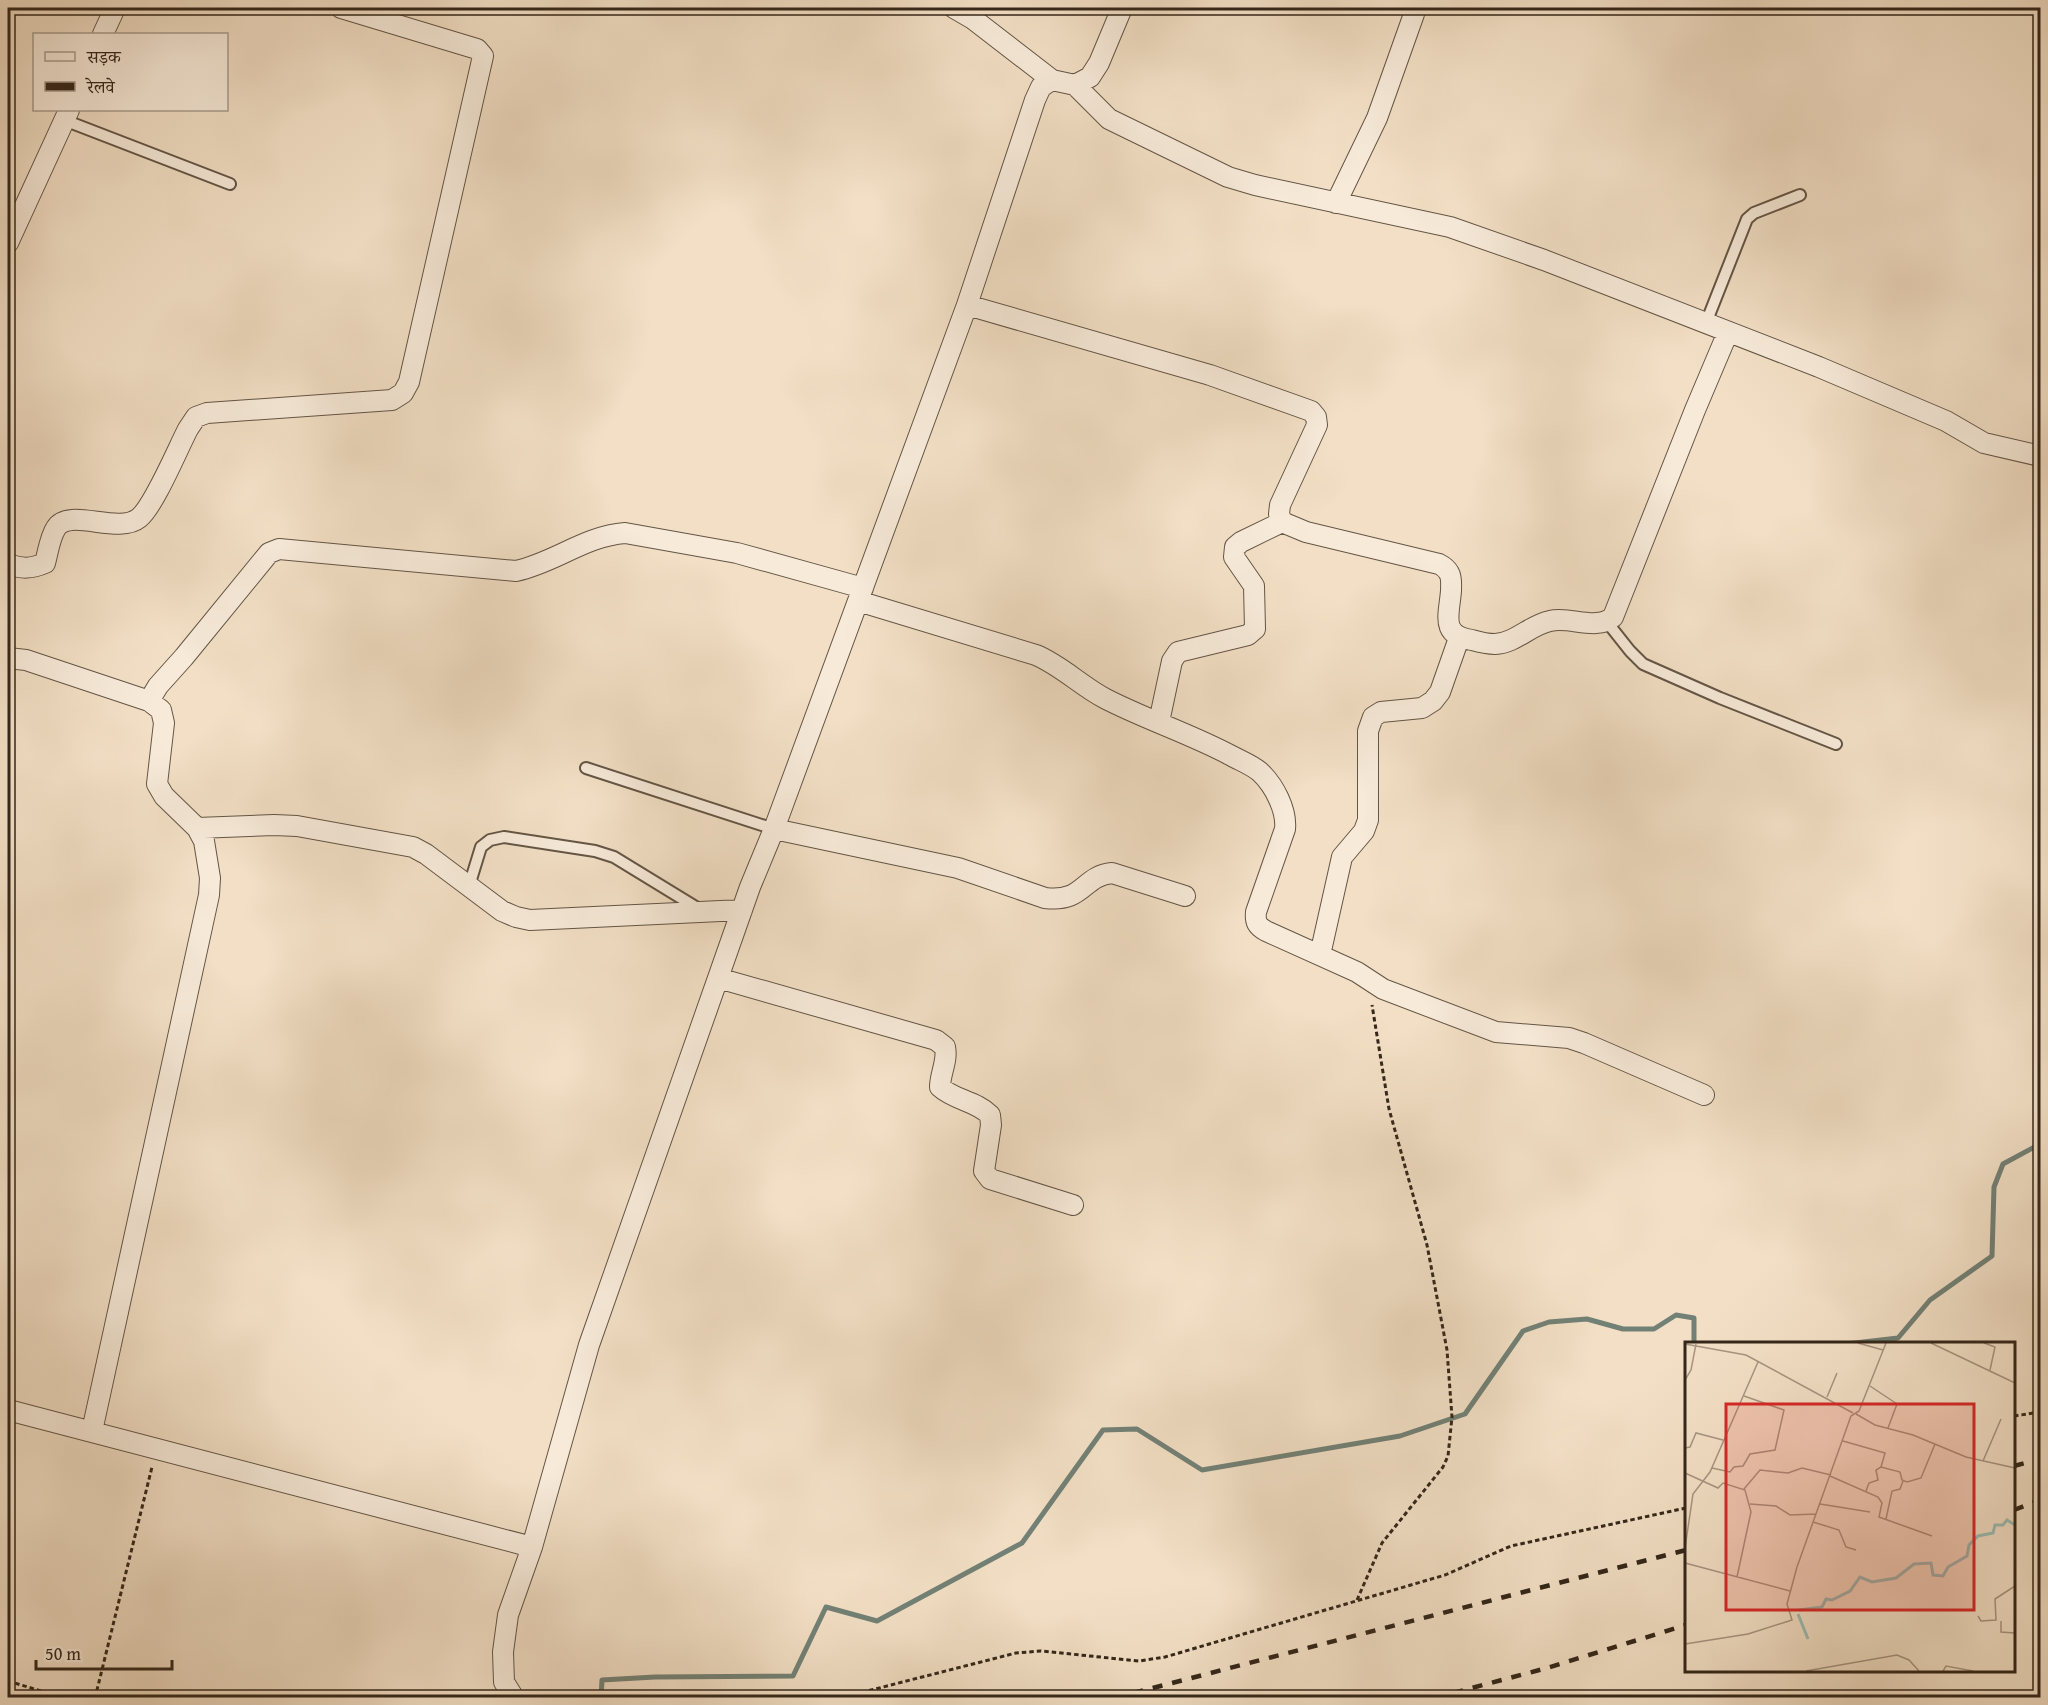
<svg xmlns="http://www.w3.org/2000/svg" width="2048" height="1705" viewBox="0 0 2048 1705" font-family="'Gentium Book Plus','Noto Serif Devanagari',serif">
<style>
.lines{fill:none;stroke-linecap:round;stroke-linejoin:round}
.stream{stroke:#728176;stroke-width:5}
.lane-casing{stroke:#645545;stroke-width:14}
.street-casing{stroke:#645545;stroke-width:22}
.path{stroke:#34271a;stroke-width:3;stroke-dasharray:4.5 3;stroke-linecap:butt}
.lane{stroke:#f7ead9;stroke-width:10}
.street{stroke:#f7ead9;stroke-width:20}
.rail{stroke:#34271a;stroke-width:4.5;stroke-dasharray:10 10;stroke-linecap:butt}
.inset-river{fill:none;stroke:#9bbdb4;stroke-width:3}
.inset-road{fill:none;stroke:#a69581;stroke-width:1.5}
.view{fill:#d62828;fill-opacity:0.15;stroke:#d62828;stroke-width:3}
.inset-edge{fill:none;stroke:#34271a;stroke-width:3}
</style>
<rect width="100%" height="100%" fill="#f2dfc5"/>
<filter id="stains"><feTurbulence type="fractalNoise" baseFrequency=".00333" numOctaves="4"/><feColorMatrix values="0 0 0 0 .2 0 0 0 0 .09 0 0 0 0 .02 0 0 0 .5 -.17"/></filter>
<radialGradient id="worn" r=".72"><stop offset=".6" stop-color="#630" stop-opacity="0"/><stop offset="1" stop-color="#630" stop-opacity=".3"/></radialGradient>
<g class="lines">
<path class="stream" d="M1846,1344L1898,1338L1930,1300L1992,1256L1994,1187L2003,1164L2040,1144
M601,1698L602,1680L655,1677L793,1676L826,1607L877,1621L1022,1543L1103,1430L1137,1429L1202,1470L1400,1436L1465,1414L1523,1331L1549,1322L1587,1319L1623,1329H1654L1676,1315L1694,1318V1344"/>
<defs>
<path id="lane" d="M64,120L230,184
M1706,323L1747,219L1754,213L1800,195
M1607,622L1630,651L1643,664L1720,698L1836,744
M586,768L774,829
M469,886L481,847L490,840L504,837L595,851L614,857L699,909"/>
<path id="street" d="M954,8L973,19L1052,80
M103,34L115,8
M1075,85L1109,119L1228,177L1255,185L1450,227L1544,260L1819,367L1946,421L1984,443L2040,456
M1336,203L1377,118L1414,14L1412,8
M8,243L69,110
M967,305L1210,375L1311,411L1316,417L1317,425L1280,505L1279,514L1282,522L1306,532L1439,564C1443,566 1447,569 1449,573C1452,578 1451,585 1451,591C1449,616 1440,635 1472,640C1479,642 1487,644 1495,644C1516,643 1530,625 1550,621C1570,616 1596,631 1613,617L1695,410L1728,332
M8,564C22,569 31,569 45,563C48,552 50,537 56,528C69,507 118,535 139,518C154,506 178,448 188,429L196,417L207,413L392,400L403,393L409,382L483,56L477,49L341,8
M858,601L1036,655C1062,666 1081,686 1106,699C1147,720 1191,734 1232,756C1241,761 1252,765 1260,772C1274,785 1287,810 1285,829L1256,912C1255,922 1257,926 1266,931L1357,972L1383,989L1496,1032L1569,1038L1584,1043L1704,1095
M8,658L26,660L149,701L161,710L164,723L157,784L164,796L197,828L204,841L210,878L209,895L92,1431
M149,701L158,686L184,657L269,553L279,549L516,571C554,563 585,536 625,533L737,553L863,588
M1159,722L1172,661L1178,652L1248,635L1255,629L1254,586L1234,557L1235,547L1241,542L1282,522
M197,828L274,825L297,826L413,847L426,854L502,911L516,917L530,920L742,910
M774,829L958,868L1045,898C1084,903 1082,876 1112,873L1185,896
M1320,955L1342,857L1364,831L1368,820V731L1373,717L1381,712L1422,708L1433,701L1440,692L1459,638
M718,978L936,1040L945,1047C948,1061 940,1073 940,1087C954,1100 976,1101 990,1115L991,1125L984,1171L990,1179L1073,1205
M8,1410L532,1547
M514,1698L504,1682L503,1652L508,1615L532,1547L589,1345L750,887L774,829L967,305L1035,100L1041,87L1052,80L1075,85L1090,77L1099,63L1122,8"/>
</defs>
<use href="#lane" class="lane-casing"/>
<use href="#street" class="street-casing"/>
<path class="path" d="M2014,1416L2040,1412
M1357,1600L1382,1543L1443,1467L1448,1456L1452,1417L1447,1350L1427,1245L1389,1109L1372,1005
M8,1681L64,1698
M95,1698L152,1467
M840,1698L1016,1653L1041,1651L1139,1661L1165,1657L1445,1575L1511,1546L1686,1508"/>
<use href="#lane" class="lane"/>
<use href="#street" class="street"/>
<path class="rail" d="M2014,1466L2040,1459
M2014,1510L2040,1500
M1114,1698L1686,1550
M1434,1698L1547,1668L1686,1625"/>
</g>
<g transform="translate(1685 1342)">
<rect width="330" height="330" fill="#f2dfc5"/>
<path class="inset-river" d="M114,268L137,265L141,257L147,258L165,249L175,235L187,240L211,236L229,222L246,221L248,233L258,234L263,225L282,214L284,203L293,194L308,191L310,183H318L322,178L330,183M113,272L123,297"/>
<path class="inset-road" d="M173,1L198,8M246,1L330,41M299,1L310,5L305,28M0,2L61,13L168,71M0,38L6,28L11,2M185,44L212,62L203,86M142,55L152,31M171,72L190,83L228,93L281,115L330,126M158,99L200,111L196,125L215,130L217,138L222,140L236,136L250,102M0,106L5,105L11,91L38,98M298,119L316,77M27,126L45,130L49,125L58,124L65,112L90,108L99,68L59,54M0,131L33,146L38,141L60,148L66,170L52,235M145,134L193,155L197,161L194,175L247,194M59,147L75,128L103,131L117,126L146,133M181,149L184,141L193,138L191,128L196,125M65,162L91,164L105,173L131,172M135,162L185,170M201,177L207,149L215,147L218,139M128,180L154,188L161,205L171,208M0,206L8,152L25,130L73,20M0,221L105,249M293,274L296,279L311,278L310,257L330,244M316,279V290L330,291M0,302L63,292L107,278L102,262L112,225L166,74L174,69L201,1M121,329L212,313L224,318L234,329M258,329L261,324L288,329"/>
<path class="view" d="M41,62H289V268H41Z"/>
<rect width="330" height="330" class="inset-edge"/>
</g>
<rect width="2048" height="1705" fill="none" stroke="#f2dfc5" stroke-width="30"/>
<rect x="9" y="9" width="2030" height="1687" fill="none" stroke="#34271a" stroke-width="3"/>
<rect x="15" y="15" width="2018" height="1675" fill="none" stroke="#34271a" stroke-width="1.5"/>
<rect x="33" y="33" width="195" height="78" fill="#f7ead9" stroke="#a99c8d" stroke-width="1.5"/>
<rect x="45" y="52" width="30" height="9" fill="#f7ead9" stroke="#a99c8d" stroke-width="1.5"/>
<text x="87" y="63" font-size="18" fill="#34271a">सड़क</text>
<rect x="45" y="82" width="30" height="9" fill="#34271a" stroke="#a99c8d" stroke-width="1.5"/>
<text x="87" y="93" font-size="18" fill="#34271a">रेलवे</text>
<path d="M36 1660v9h136v-9" fill="none" stroke="#34271a" stroke-width="3"/>
<text x="45" y="1660" font-size="18" fill="#34271a" stroke="#f7ead9" stroke-width="4.5" paint-order="stroke">50 m</text>
<rect width="100%" height="100%" filter="url(#stains)"/>
<rect width="100%" height="100%" fill="url(#worn)"/>
</svg>
